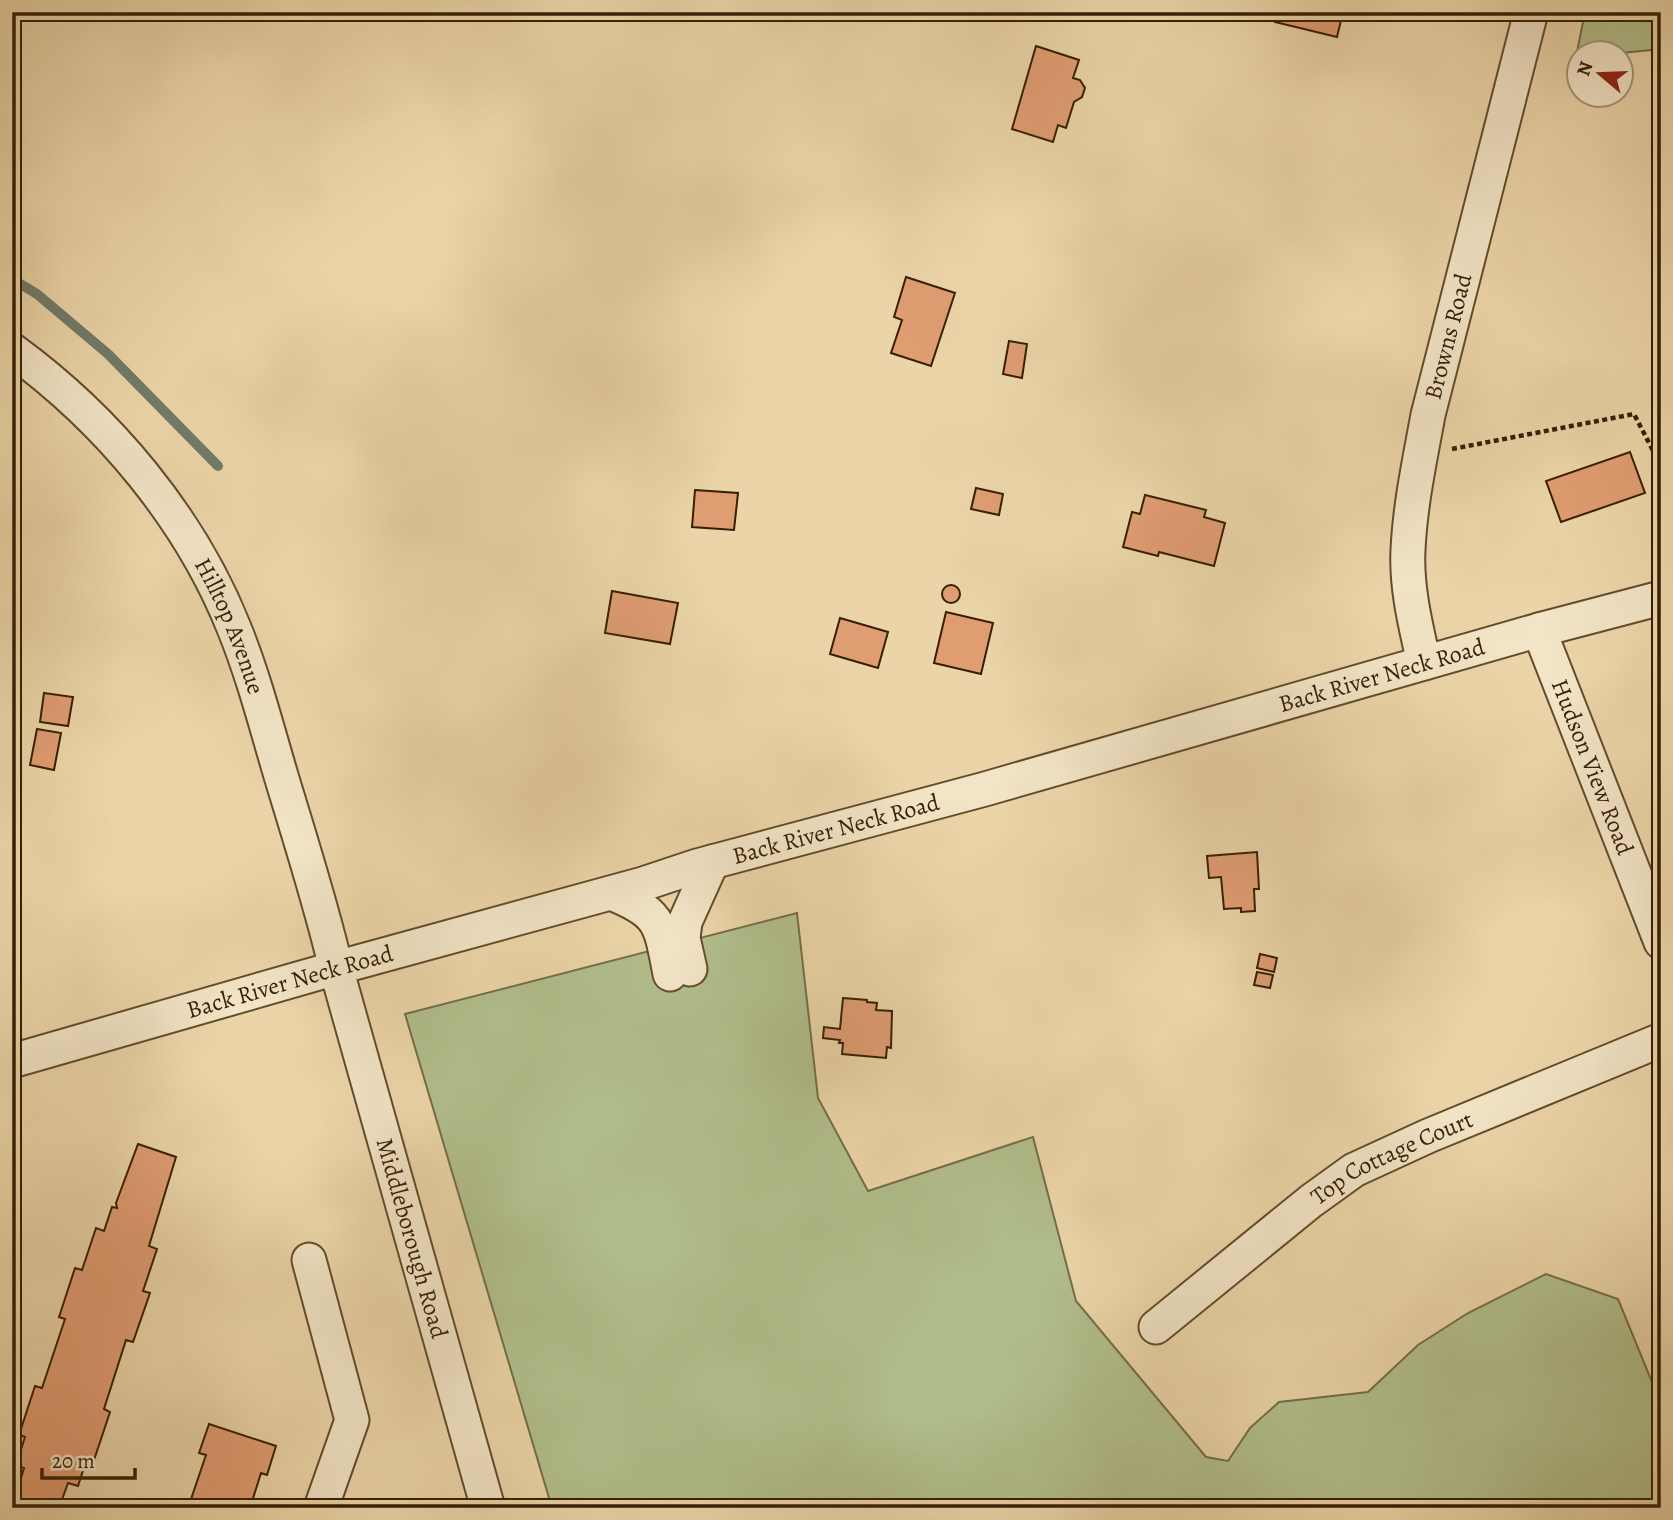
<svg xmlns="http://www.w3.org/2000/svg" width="1673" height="1520" viewBox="0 0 1673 1520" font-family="Alegreya,serif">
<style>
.green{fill:#b1be8c;stroke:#746e48;stroke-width:2}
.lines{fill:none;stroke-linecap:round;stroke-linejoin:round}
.stream{stroke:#717b6a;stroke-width:10}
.building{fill:#e09d72;stroke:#361f04;stroke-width:2}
.minor-casing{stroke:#634c2d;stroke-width:37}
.path{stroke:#361f04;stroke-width:4.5;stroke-dasharray:5 3.5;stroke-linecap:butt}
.minor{stroke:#f2e4c6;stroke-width:33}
.labels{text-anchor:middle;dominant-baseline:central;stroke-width:6;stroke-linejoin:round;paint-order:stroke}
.street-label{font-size:24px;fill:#361f04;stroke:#f2e4c6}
</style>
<rect width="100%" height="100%" fill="#ebd5a8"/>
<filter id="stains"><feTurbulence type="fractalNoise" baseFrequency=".00286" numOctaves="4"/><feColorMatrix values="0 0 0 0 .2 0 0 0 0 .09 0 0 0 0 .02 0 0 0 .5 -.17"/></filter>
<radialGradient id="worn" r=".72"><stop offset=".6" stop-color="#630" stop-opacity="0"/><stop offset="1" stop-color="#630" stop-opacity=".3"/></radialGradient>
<path class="green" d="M1585,12H1661V49L1621,53L1578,52V57H1576Z
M797,913L818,1098L868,1191L1033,1137L1076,1301L1206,1457L1228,1461L1250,1428L1279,1402L1368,1392L1418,1345L1468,1313L1546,1274L1618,1299L1661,1404V1508H552L405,1014Z"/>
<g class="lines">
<path class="stream" d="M12,279L37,294L108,354L218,466"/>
</g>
<path class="building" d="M1277,12H1343L1337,37L1275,22Z
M1036,46L1079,60L1073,78L1080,80L1085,88L1082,97L1074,102L1066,128L1058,125L1053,142L1012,129Z
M906,277L955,293L931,366L891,353L902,320L894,317Z
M1009,341L1027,344L1022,378L1003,374Z
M1630,452L1645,493L1561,522L1546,481Z
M976,488L1003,494L999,515L971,509Z
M695,490L738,493L734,530L692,527Z
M1145,495L1206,510L1204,517L1225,523L1214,566L1159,552L1158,556L1123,547L1132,512L1140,514Z
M942 594a9 9 0 1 1 18 0a9 9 0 1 1-18 0Z
M612,591L678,603L670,644L605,633Z
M946,612L993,623L981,674L934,663Z
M840,618L888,632L878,668L830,654Z
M44,693L73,697L68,726L40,722Z
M37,729L61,733L54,770L30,765Z
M1257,852L1259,889H1254L1255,911L1241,912V908L1224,909L1221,877L1209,878L1207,856Z
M1260,954L1277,958L1274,972L1257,968Z
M1257,972L1273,975L1270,988L1254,985Z
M843,998L867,1000V1002L877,1003L876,1010L892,1011L891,1048L887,1047L886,1058L842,1054L843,1043H839L840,1040L823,1038L824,1027L840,1029Z
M138,1144L176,1157L149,1246L157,1249L143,1291L150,1293L133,1342L126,1340L104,1409L110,1412L94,1460L87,1458L78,1486L68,1483L59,1508H12L24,1468L16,1465L25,1437L19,1435L35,1386L42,1388L65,1319L59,1317L75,1268L82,1270L96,1228L104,1231L112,1207L117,1208L116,1203Z
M209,1424L276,1446L267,1475L261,1473L250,1508H188L206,1455L199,1453Z"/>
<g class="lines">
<defs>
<g id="minor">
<path id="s1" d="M12,350C108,420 190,518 234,628C254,677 267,729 282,779C301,842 321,904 336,968L488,1508"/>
<path id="s2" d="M1539,630L1661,942"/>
<path id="s3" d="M1424,663C1416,627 1406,588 1408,550C1410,505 1420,459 1428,415L1531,12"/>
<path d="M611,893C661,913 660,923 670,974"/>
<path d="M690,969L683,938L685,922L712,862"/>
<path id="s4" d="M12,1061L336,968L643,884L697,866L985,789L1539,630L1661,598"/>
<path d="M309,1260L352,1420L321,1508"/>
<path id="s5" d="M1156,1327L1311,1201L1354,1170L1428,1136L1661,1040"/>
</g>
</defs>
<use href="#minor" class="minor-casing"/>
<path class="path" d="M1452,449L1634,414L1661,466"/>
<use href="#minor" class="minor"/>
</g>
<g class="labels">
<g class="street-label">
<text stroke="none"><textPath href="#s3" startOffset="332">Browns Road</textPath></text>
<text stroke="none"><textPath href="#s1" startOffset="357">Hilltop Avenue</textPath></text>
<text stroke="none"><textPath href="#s4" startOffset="1423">Back River Neck Road</textPath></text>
<text stroke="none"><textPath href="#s2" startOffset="147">Hudson View Road</textPath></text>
<text stroke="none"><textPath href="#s4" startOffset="856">Back River Neck Road</textPath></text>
<text stroke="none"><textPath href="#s4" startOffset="289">Back River Neck Road</textPath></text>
<text stroke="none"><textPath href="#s5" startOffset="292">Top Cottage Court</textPath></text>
<text stroke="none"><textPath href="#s1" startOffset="996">Middleborough Road</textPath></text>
</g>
</g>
<rect width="1673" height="1520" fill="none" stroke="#ebd5a8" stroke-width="42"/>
<rect x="14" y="14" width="1645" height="1492" fill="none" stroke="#361f04" stroke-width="3.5"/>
<rect x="21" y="21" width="1631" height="1478" fill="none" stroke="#361f04" stroke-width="2"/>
<g transform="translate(1600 74) rotate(289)"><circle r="33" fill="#f2e4c6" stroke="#a79578" stroke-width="2"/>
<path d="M0-5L12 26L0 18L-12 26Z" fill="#8f2418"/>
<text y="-10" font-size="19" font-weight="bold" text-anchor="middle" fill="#361f04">N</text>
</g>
<path d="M42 1468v10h93v-10" fill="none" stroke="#361f04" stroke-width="3.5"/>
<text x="52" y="1468" font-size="21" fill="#361f04" stroke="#f2e4c6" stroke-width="5" paint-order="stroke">20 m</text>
<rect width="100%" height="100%" filter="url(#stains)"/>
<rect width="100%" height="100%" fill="url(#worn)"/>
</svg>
